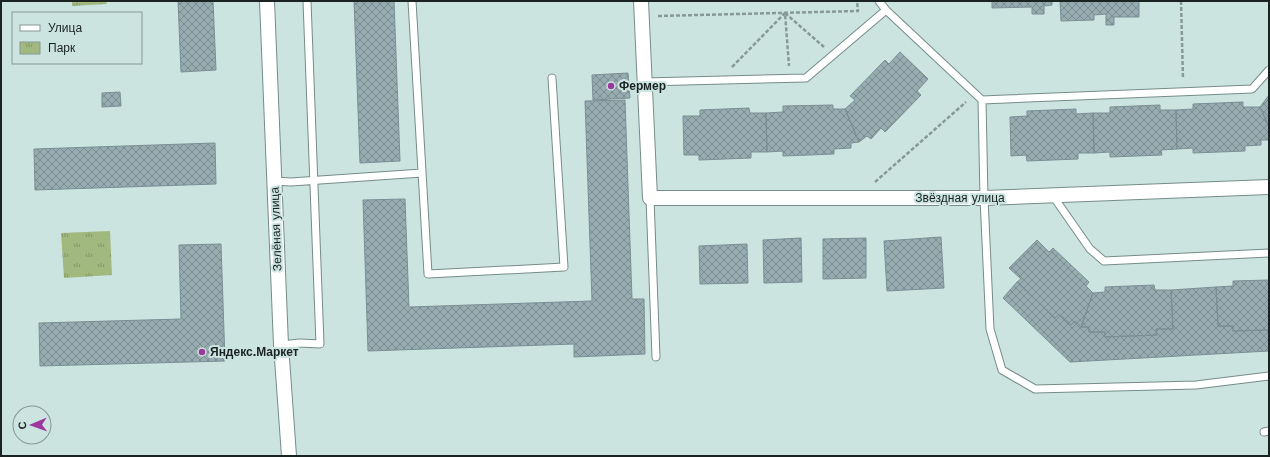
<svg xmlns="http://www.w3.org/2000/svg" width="1270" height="457" viewBox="0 0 1270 457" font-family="'Work Sans',sans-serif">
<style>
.park{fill:url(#park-tufts)}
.building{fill:url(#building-cross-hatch);stroke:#798f94}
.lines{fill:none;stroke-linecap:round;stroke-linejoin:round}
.lane-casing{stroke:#768c88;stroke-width:9}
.street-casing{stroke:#768c88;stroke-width:16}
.path{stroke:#879997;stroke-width:2.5;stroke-dasharray:4 2;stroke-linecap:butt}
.lane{stroke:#fff;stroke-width:7}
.street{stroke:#fff;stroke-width:14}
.poi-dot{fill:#9c389d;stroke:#cce4e0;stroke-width:1.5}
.labels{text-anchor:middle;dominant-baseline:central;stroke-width:4;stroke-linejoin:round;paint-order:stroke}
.poi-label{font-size:12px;font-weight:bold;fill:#1a2322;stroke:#cce4e0;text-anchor:start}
.street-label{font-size:12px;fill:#1a2322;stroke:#cce4e0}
</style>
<defs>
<pattern id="park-tufts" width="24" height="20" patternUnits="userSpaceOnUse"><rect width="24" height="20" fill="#a1b87f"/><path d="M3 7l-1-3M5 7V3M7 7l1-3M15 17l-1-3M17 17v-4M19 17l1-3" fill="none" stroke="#829568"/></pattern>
<pattern id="building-cross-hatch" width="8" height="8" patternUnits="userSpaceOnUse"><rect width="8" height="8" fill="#96acb1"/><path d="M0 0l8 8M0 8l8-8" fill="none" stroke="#7a8c90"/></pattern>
</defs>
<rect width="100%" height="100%" fill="#cce4e0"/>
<path class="park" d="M72,1H106L107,4L72,6Z
M110,231L112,275L64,278L61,233Z"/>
<path class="building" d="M178,1H213L216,70L181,72Z
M354,1H394L400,161L360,163Z
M992,1H1052V5L1044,6V14H1032V7L992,8Z
M1060,1H1139V17H1114V25H1106V14L1094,15V20L1061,21Z
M900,52L928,79L917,91L921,95L885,132L881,128L871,139L867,136L859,142L845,109L855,100L850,96L885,60L889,64Z
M628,73L630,98L593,100L592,75Z
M120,92L121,106L102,107V93Z
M1269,95V127L1260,107Z
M625,100L632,299H644L645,354L574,357V344L368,351L363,200L405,199L409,307L592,301L585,101Z
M1243,102V107H1260L1269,127V140H1261V145L1245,146V151L1193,153V148L1177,149L1176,110L1193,109V104Z
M833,105V109H845L859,142L851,143V148L834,149V154L783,156V151L767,152L766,113L783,112V106Z
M1160,105V110H1176L1177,149L1161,150L1162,155L1110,157V152L1094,153L1093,113H1110V107Z
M749,108L750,113H766L767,152H751V158L699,160V155H684L683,116H700V110Z
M1076,109V114L1093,113L1094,153H1078V159L1027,161L1026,155L1011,156L1010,117L1027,116V111Z
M215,143L216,184L35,190L34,149Z
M941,237L944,288L887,291L884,241Z
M801,238L802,282L764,283L763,240Z
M866,238V278L823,279V239Z
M1037,240L1049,252L1053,248L1089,282L1086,286L1093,293L1081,327L1075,321L1071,325L1059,314L1055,318L1017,282L1021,279L1009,268Z
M221,244L225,361L40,366L39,323L181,319L179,245Z
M747,244L748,283L700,284L699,246Z
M1269,280V330L1233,331V326H1218L1216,287L1233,286V281Z
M1017,282L1055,318L1059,314L1071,325L1075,321L1081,327H1089V332H1105V337L1157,335L1156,329H1173L1171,290L1216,287L1218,326H1233V331L1269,330V351L1070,362L1003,298Z
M1154,285L1155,290H1171L1173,329H1156L1157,335L1105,337V332H1089V327H1081L1093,293L1105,292V287Z"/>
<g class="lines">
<defs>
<path id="lane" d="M412,1L428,274L564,267L552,78
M879,1L886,10
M645,82L806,78L886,10L982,100L1252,89L1269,70
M982,100L984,198L990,329L1002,370L1035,389L1196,385L1269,376
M274,181L291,182L422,173
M1053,196L1090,249L1104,261L1269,253
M650,198L656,357
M281,345L300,343L320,344L307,1
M1264,432L1269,431"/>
<path id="street" d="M267,1L281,345L289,456
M641,1L650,198H984L1269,187"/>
</defs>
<use href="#lane" class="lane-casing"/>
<use href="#street" class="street-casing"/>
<path class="path" d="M1181,1L1183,79
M785,13L824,47
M658,16L858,11L857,1
M732,67L785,13L789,66
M875,182L966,102"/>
<use href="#lane" class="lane"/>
<use href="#street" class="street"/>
</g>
<g class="poi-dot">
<circle cx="611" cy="86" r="4"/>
<circle cx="202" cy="352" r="4"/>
</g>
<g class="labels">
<g class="poi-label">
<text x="619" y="86">Фермер</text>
<text x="210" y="352">Яндекс.Маркет</text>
</g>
<g class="street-label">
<text x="960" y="198">Звёздная улица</text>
<text transform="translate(276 229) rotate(-92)">Зелёная улица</text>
</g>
</g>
<rect width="1270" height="457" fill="none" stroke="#1a2322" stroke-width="4"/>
<rect x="12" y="12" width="130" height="52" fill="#cce4e0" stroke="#859794"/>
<rect x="20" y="25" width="20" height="6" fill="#ffffff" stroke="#859794"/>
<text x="48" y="32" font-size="12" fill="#1a2322">Улица</text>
<rect x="20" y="42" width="20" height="12" fill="url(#park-tufts)" stroke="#859794"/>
<text x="48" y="52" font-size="12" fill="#1a2322">Парк</text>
<g transform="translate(32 425) rotate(268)"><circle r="19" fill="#cce4e0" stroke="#859794"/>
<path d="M0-3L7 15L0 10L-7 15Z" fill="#9c389d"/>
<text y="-6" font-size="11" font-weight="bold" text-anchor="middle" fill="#1a2322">С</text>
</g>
</svg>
